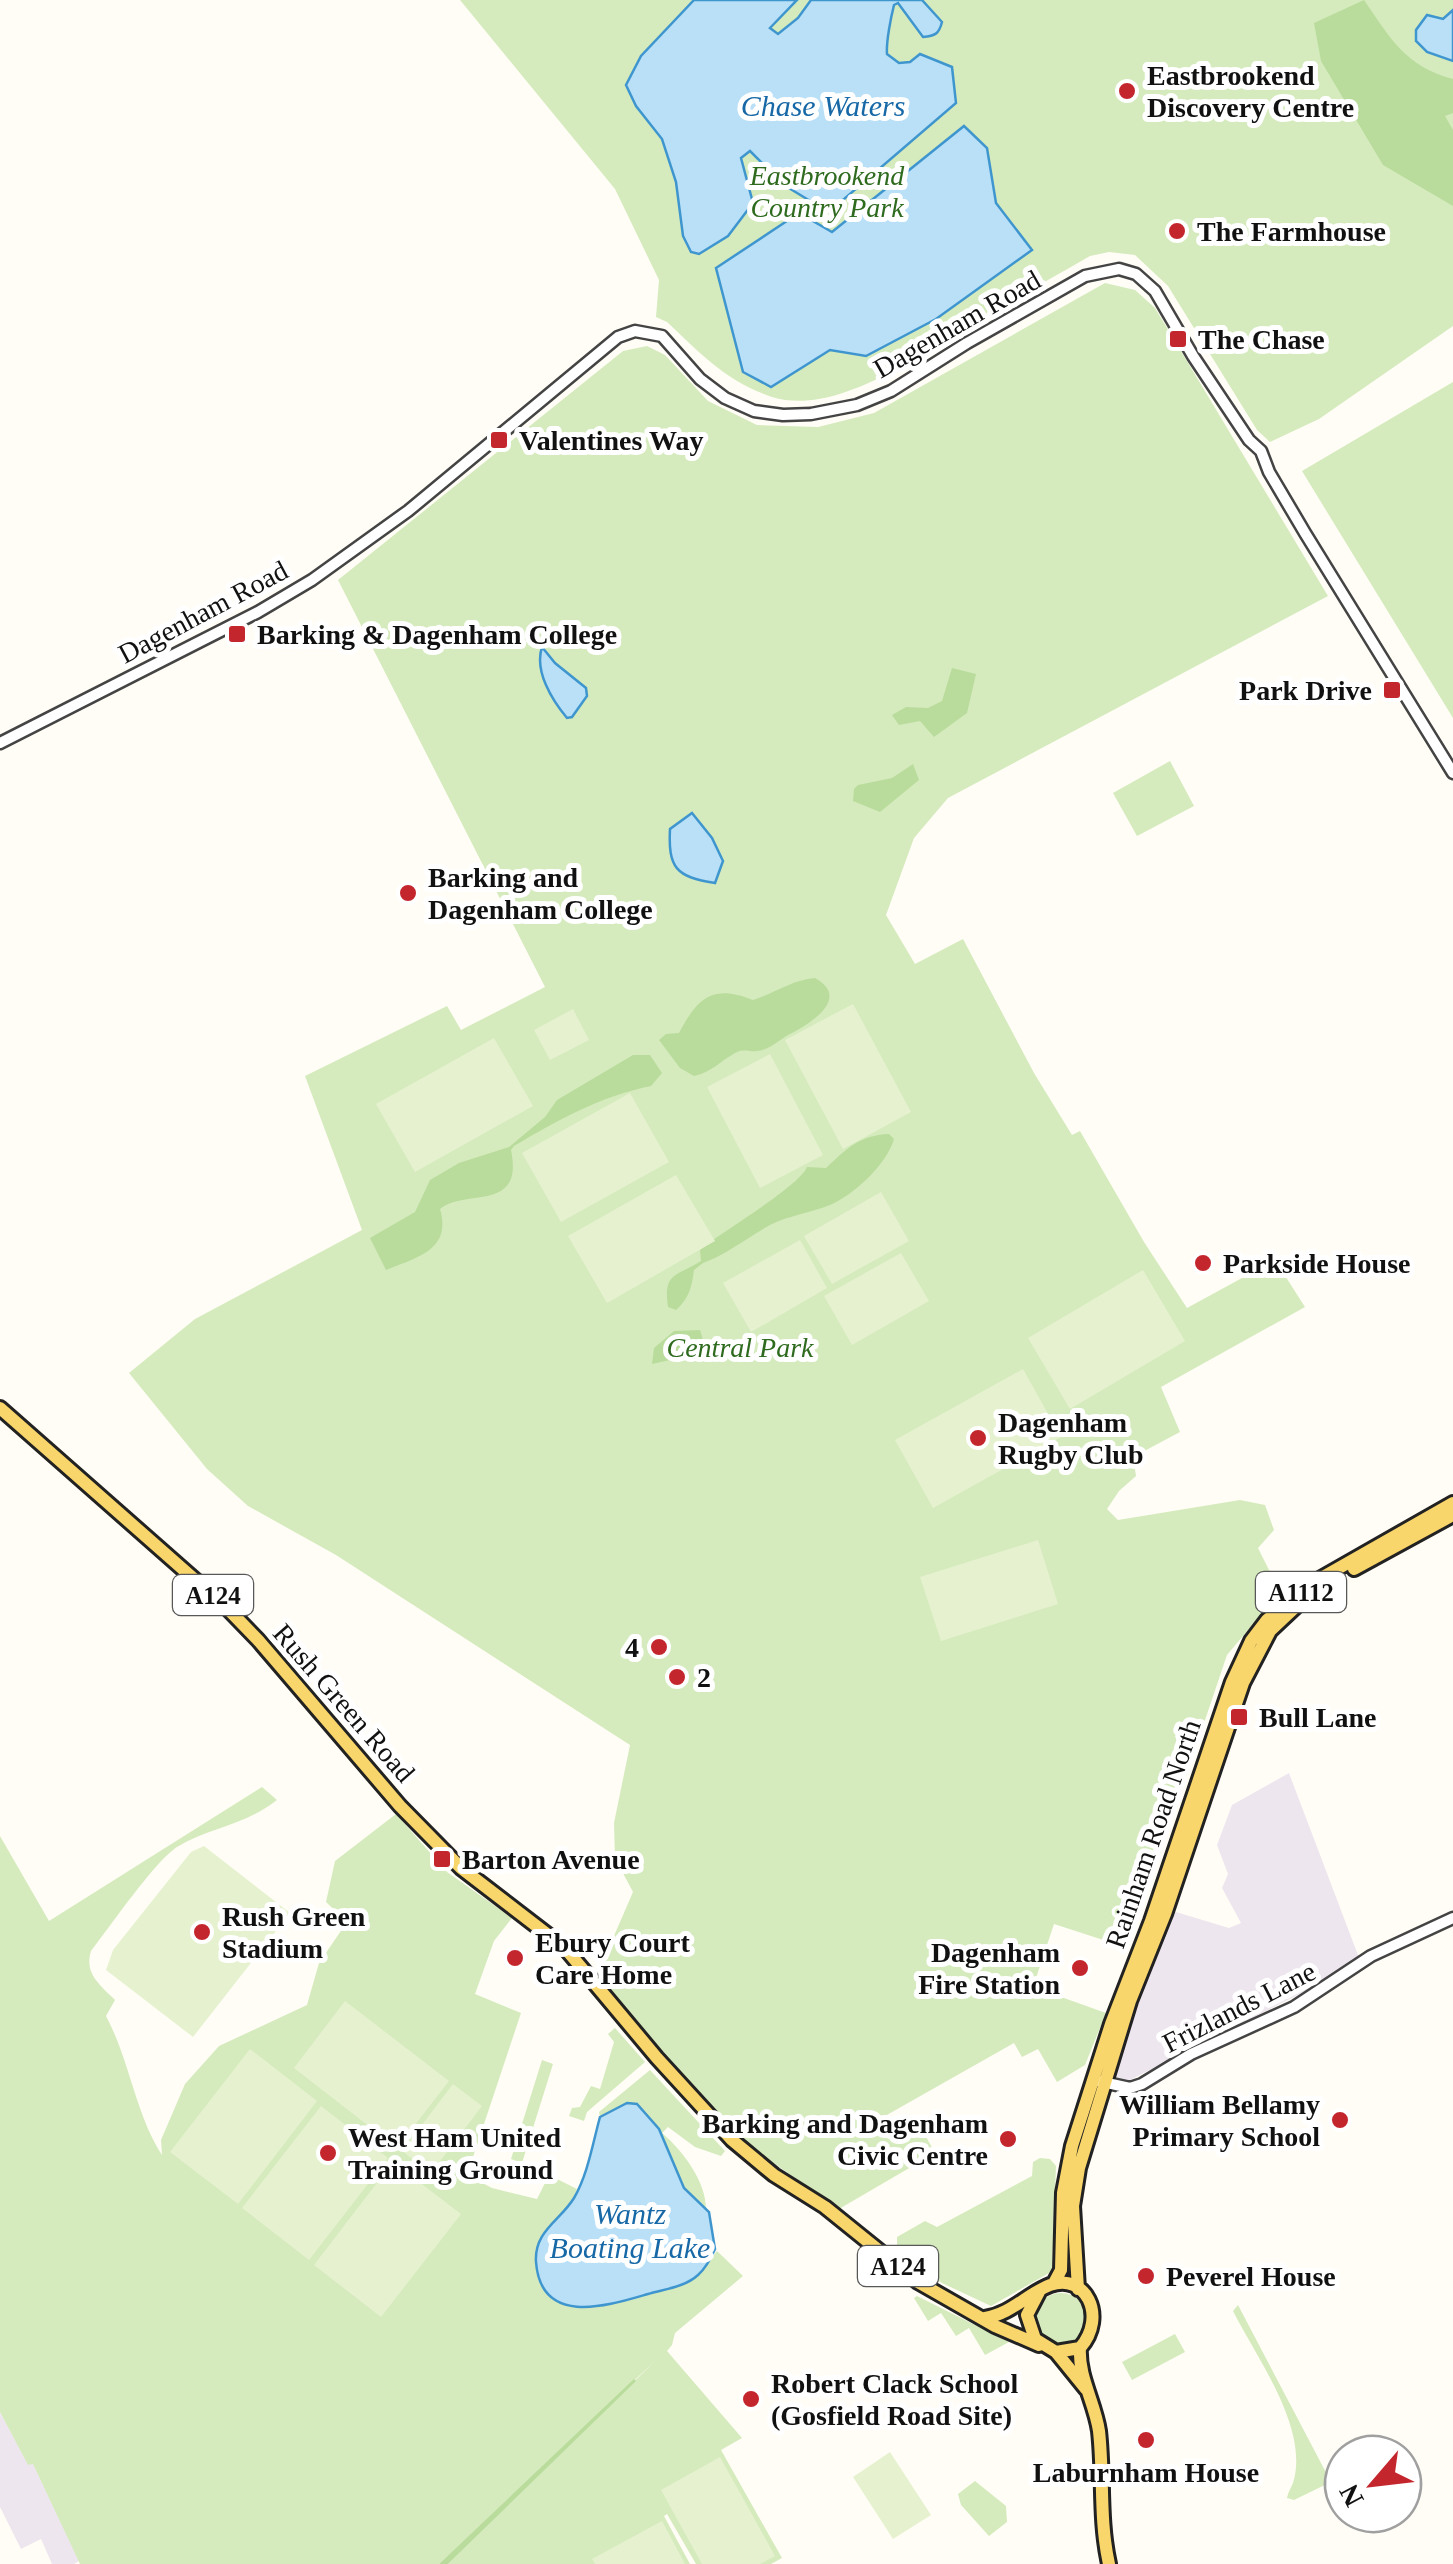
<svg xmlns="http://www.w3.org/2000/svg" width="1453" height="2564" viewBox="0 0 1453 2564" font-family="'Times New Roman',serif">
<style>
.industrial{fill:#eee6ef}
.green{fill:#d5ebbd}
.forest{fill:#b9dc9c}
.pitch{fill:#e6f2cf}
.water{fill:#b9e0f7;stroke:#3f96cf;stroke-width:2.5}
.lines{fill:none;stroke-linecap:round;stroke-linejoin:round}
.minor-casing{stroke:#444;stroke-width:15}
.major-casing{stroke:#222;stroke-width:18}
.minor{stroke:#fff;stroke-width:10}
.major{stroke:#f9d66b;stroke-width:12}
.poi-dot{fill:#c4262e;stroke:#fff;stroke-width:4}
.labels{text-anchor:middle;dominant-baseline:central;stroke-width:10;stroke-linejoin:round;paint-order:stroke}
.shield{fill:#fff;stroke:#585858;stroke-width:2.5}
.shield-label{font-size:25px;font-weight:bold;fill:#111}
.poi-label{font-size:28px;font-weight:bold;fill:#111;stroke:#fff;text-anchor:start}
.park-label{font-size:28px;font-style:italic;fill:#2f6b1f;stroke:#fff}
.street-label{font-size:28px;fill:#111;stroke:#fff}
.water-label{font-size:30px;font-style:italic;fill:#1768a6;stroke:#fff}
</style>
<rect width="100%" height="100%" fill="#fffdf5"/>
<path class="industrial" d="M1289,1773L1361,1963L1120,2085L1108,2077L1121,2051L1166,1909L1229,1928L1241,1923L1222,1888L1228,1874L1217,1845L1232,1805Z
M0,2412L28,2464L33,2463L79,2561L74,2564H52L41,2539L21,2549L0,2507Z"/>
<path class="green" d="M460,0H1453V326L1319,419L1270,442L1257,430L1168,286L1135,255L1109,252L1090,256C1047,281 1005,304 963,329C913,359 834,416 772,397C727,382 701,354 667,322L656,317L659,280L615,189Z
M1105,283L1135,290L1155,308L1328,596L948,798L914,838L886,915L915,964L963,939L1034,1073L1072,1135L1080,1131L1144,1242L1187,1308L1275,1260L1305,1307L1161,1387L1180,1432L1133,1457L1136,1476L1119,1491L1107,1509L1118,1520L1240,1500L1265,1505L1274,1530L1258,1548L1282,1596L1263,1612L1227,1655L1128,1948L1054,1924L1033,1987L1106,2013L1085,2065L1057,2082L1038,2049L1022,2057L1014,2043L878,2120L888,2139L918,2122L935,2153L839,2209L751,2147L688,2085L597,1975L633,1892L615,1858L614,1823L630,1745L336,1555L248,1506L207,1469L129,1373L195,1319L362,1230L305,1076L447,1006L461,1030L545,987L338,580L623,351L647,346L665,355L708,401L757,425L818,427L874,413Z
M1453,382V718L1302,471Z
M1170,761L1194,806L1137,836L1113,793Z
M262,1787L277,1800C244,1826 210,1827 177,1847C154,1862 110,1927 91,1951C84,1974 100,1985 115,2000L106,2016C130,2061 135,2113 162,2155L161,2140L185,2084L219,2046L307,2005L319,1963L347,1922L326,1902L335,1861L396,1814L447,1872L512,1918L494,1941L475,1994L521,2013L467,2175L492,2188L537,2199L549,2175L577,2189C569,2210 549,2223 538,2243L627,2301C670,2287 688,2290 717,2251L743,2276L675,2333L672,2345L667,2351L742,2438L721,2450L782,2558L771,2564H696L667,2514L664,2516L690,2564H448L656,2360L439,2564H80L33,2464L28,2465L0,2412V1836L49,1921Z
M615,2028L645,2062L587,2112L584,2121L569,2116L572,2108L580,2107L591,2086L600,2089L614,2042L608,2034Z
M542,2060L553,2064L522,2163L511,2159Z
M650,2070L725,2151L721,2156L695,2147L668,2127L662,2133C684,2152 706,2182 706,2209L684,2188L659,2129L637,2104L627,2103L600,2117L599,2112Z
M1040,2158L1050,2159L1056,2166L1052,2268L1049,2273L991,2306L942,2283L897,2252V2237L925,2221L937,2227L1032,2176L1033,2162Z
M1035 2319a26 26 0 1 1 52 0a26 26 0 1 1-52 0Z
M917,2296L1009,2342L985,2355L969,2328L956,2336L941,2313L928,2321L914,2298Z
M1238,2305L1331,2482L1294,2500L1287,2498C1288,2492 1291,2488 1293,2483C1310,2429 1256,2357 1233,2311Z
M1175,2334L1185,2352L1132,2380L1122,2362Z
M975,2481L1006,2506L1007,2522L989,2536L961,2505L958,2494Z"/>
<path class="forest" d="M1364,0C1391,39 1405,66 1453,79V113L1445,116L1453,130V206L1383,165L1321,61L1314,23Z
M952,668L976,674L967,713L934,737L920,721L899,725L892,715L906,707L928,708L942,701Z
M913,764L919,780L880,812L853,801L854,789L858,785L892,778Z
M815,978C851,998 811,1023 792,1033C781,1038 770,1050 757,1051C748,1052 744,1048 735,1053C719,1062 712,1072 694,1076L680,1068L659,1040L666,1034L679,1033C698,997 713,984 753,1000C776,993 791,980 815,978Z
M633,1055H650L662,1073L651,1086C601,1096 558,1120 514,1146L511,1150C524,1213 466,1188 440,1209C452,1250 417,1257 386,1270L370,1238L415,1212L430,1180L459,1163L509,1147L545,1117L557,1100Z
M889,1134L894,1139C887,1164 854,1195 830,1205C810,1213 790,1215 770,1225C748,1237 727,1254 703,1263L694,1270C692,1286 689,1299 676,1310L668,1307C663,1272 676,1277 701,1261L700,1250L706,1245C726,1230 800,1185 807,1167L826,1168C846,1149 860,1135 889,1134Z
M700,1330L703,1340L692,1355L652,1364L654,1348L674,1331Z
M634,2379L636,2381L448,2564H439Z"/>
<path class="pitch" d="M853,1004L911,1112L843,1149L785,1040Z
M573,1009L589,1040L550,1060L534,1030Z
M494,1038L533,1106L415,1172L376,1104Z
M770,1054L823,1155L760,1188L707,1087Z
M630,1093L669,1162L561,1222L522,1153Z
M676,1175L715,1241L607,1303L568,1236Z
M881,1192L909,1241L832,1284L804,1236Z
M800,1240L827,1288L751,1332L723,1283Z
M901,1253L929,1301L852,1345L824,1296Z
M1143,1270L1185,1341L1070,1409L1028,1338Z
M1023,1369L1061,1437L933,1508L895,1440Z
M1038,1540L1058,1604L941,1641L920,1577Z
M204,1846L290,1913L193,2037L106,1970L113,1950L191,1852Z
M345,2001L449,2081L397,2148L294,2068Z
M250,2049L317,2101L238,2204L170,2152Z
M453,2084L482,2106L431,2173L402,2151Z
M321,2106L388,2158L309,2260L242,2208Z
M393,2162L461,2214L381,2317L314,2265Z
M890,2452L931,2515L893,2539L853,2477Z
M720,2457L775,2556L760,2564H702L661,2490Z
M662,2521L685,2564H595L592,2559Z"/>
<path class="water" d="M694,0H797L770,28L778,34L798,18L811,0H922L942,22C939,34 935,36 923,37L898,3L894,5C891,17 886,42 887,54L899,63L910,62L920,54L952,67L956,103L843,200L820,207L784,185L750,151L741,158L753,203L728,236L699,254L691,252L683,236L676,182L662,139L636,106L626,85L641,56Z
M1453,10V61L1427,52L1416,41V30L1427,15L1443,19Z
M964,126L987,148L996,203L1032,250L936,319L866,356L830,350L771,387L743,372L716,268L799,213L832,232Z
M542,647L555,663L586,688L587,696L572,717L567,718C552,700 534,671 542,647Z
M692,813L712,838L723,861L715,883C676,877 668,868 670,829Z
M627,2103L637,2104L659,2129L684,2188L709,2212L715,2249C711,2258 706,2268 698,2275C685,2287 665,2289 648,2294C610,2305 541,2328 536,2262C534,2231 560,2221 574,2198C588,2174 593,2142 600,2117Z"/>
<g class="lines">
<defs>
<path id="minor" d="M0,743L258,612L312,580L408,511L618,337L635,331L662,336L700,379L725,398L754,411L783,415L811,414L857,405L891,391L967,343L1085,276L1119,269L1136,274L1155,291L1193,356L1249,440L1261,451L1269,472L1305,533L1453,773
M1098,2081L1130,2088L1142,2084L1191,2054L1294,2007L1371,1956L1453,1918"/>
<path id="major" d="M0,1408L227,1608L258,1640L400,1806L461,1868L565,1948L657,2058L732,2140L774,2175L825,2207L918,2282L995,2326L1039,2345
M1354,1569L1453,1515
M1054,2283L1061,2270L1063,2193L1072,2146L1111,2024L1151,1921L1232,1682L1251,1641L1267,1620L1316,1581L1453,1503
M1078,2289L1073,2206L1079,2168L1130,2001L1165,1914L1243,1683L1270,1631L1303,1600
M985,2318C1011,2314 1027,2294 1050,2285C1085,2272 1108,2316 1080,2348L1056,2352L1035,2339L1027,2315L1039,2292
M1080,2348C1078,2376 1095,2403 1099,2431C1104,2476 1099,2519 1109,2564
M1056,2352L1086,2389"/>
</defs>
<use href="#minor" class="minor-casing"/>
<use href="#major" class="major-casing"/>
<use href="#minor" class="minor"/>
<use href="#major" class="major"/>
</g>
<g class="poi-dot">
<circle cx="1127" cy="91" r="10"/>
<circle cx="1177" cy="231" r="10"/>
<rect x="1168" y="329" width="20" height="20" rx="5"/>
<rect x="489" y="430" width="20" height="20" rx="5"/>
<rect x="227" y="624" width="20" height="20" rx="5"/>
<rect x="1382" y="680" width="20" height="20" rx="5"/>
<circle cx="408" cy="893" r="10"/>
<circle cx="1203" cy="1263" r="10"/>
<circle cx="978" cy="1438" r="10"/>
<circle cx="659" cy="1647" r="10"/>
<circle cx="677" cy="1677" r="10"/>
<rect x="1229" y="1707" width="20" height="20" rx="5"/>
<rect x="432" y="1849" width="20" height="20" rx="5"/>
<circle cx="202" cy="1932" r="10"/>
<circle cx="515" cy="1958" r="10"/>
<circle cx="1080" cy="1968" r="10"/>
<circle cx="1340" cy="2120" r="10"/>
<circle cx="1008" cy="2139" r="10"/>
<circle cx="328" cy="2153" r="10"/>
<circle cx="1146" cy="2276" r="10"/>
<circle cx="751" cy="2399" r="10"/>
<circle cx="1146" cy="2440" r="10"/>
</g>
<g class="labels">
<g class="shield">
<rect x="1256" y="1572" width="90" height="40" rx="8"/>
<rect x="173" y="1575" width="80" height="40" rx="8"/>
<rect x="858" y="2246" width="80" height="40" rx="8"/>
</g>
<g class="shield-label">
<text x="1301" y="1592">A1112</text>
<text x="213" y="1595">A124</text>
<text x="898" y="2266">A124</text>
</g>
<g class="poi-label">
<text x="1147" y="75">Eastbrookend<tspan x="1147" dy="32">Discovery Centre</tspan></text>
<text x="1197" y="231">The Farmhouse</text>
<text x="1198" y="339">The Chase</text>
<text x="519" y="440">Valentines Way</text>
<text x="257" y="634">Barking &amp; Dagenham College</text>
<text x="1372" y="690" text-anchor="end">Park Drive</text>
<text x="428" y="877">Barking and<tspan x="428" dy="32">Dagenham College</tspan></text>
<text x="1223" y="1263">Parkside House</text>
<text x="998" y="1422">Dagenham<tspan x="998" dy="32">Rugby Club</tspan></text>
<text x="639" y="1647" text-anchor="end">4</text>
<text x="697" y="1677">2</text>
<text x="1259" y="1717">Bull Lane</text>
<text x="462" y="1859">Barton Avenue</text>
<text x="222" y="1916">Rush Green<tspan x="222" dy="32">Stadium</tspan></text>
<text x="535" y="1942">Ebury Court<tspan x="535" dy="32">Care Home</tspan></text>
<text x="1060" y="1952" text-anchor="end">Dagenham<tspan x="1060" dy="32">Fire Station</tspan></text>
<text x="1320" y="2104" text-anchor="end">William Bellamy<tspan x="1320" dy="32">Primary School</tspan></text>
<text x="988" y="2123" text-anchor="end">Barking and Dagenham<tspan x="988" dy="32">Civic Centre</tspan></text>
<text x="348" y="2137">West Ham United<tspan x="348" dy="32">Training Ground</tspan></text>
<text x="1166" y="2276">Peverel House</text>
<text x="771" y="2383">Robert Clack School<tspan x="771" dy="32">(Gosfield Road Site)</tspan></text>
<text x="1146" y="2472" text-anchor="middle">Laburnham House</text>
</g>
<g class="park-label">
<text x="827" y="175">Eastbrookend<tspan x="827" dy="32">Country Park</tspan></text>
<text x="740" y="1347">Central Park</text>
</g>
<g class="street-label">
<text transform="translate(957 324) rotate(-30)">Dagenham Road</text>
<text transform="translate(203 612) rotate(-28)">Dagenham Road</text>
<text transform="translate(344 1703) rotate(49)">Rush Green Road</text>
<text transform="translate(1153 1834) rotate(-71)">Rainham Road North</text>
<text transform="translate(1239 2007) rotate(-27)">Frizlands Lane</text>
</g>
<g class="water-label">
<text x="823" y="105">Chase Waters</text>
<text x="630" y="2213">Wantz<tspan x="630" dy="34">Boating Lake</tspan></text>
</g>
</g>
<g transform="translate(1373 2484) rotate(242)"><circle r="48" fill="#ffffff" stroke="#a0a0a0" stroke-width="2.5"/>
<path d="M0-8L18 38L0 25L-18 38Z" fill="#c4262e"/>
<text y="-15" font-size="28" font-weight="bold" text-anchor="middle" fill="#111111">N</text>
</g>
</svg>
